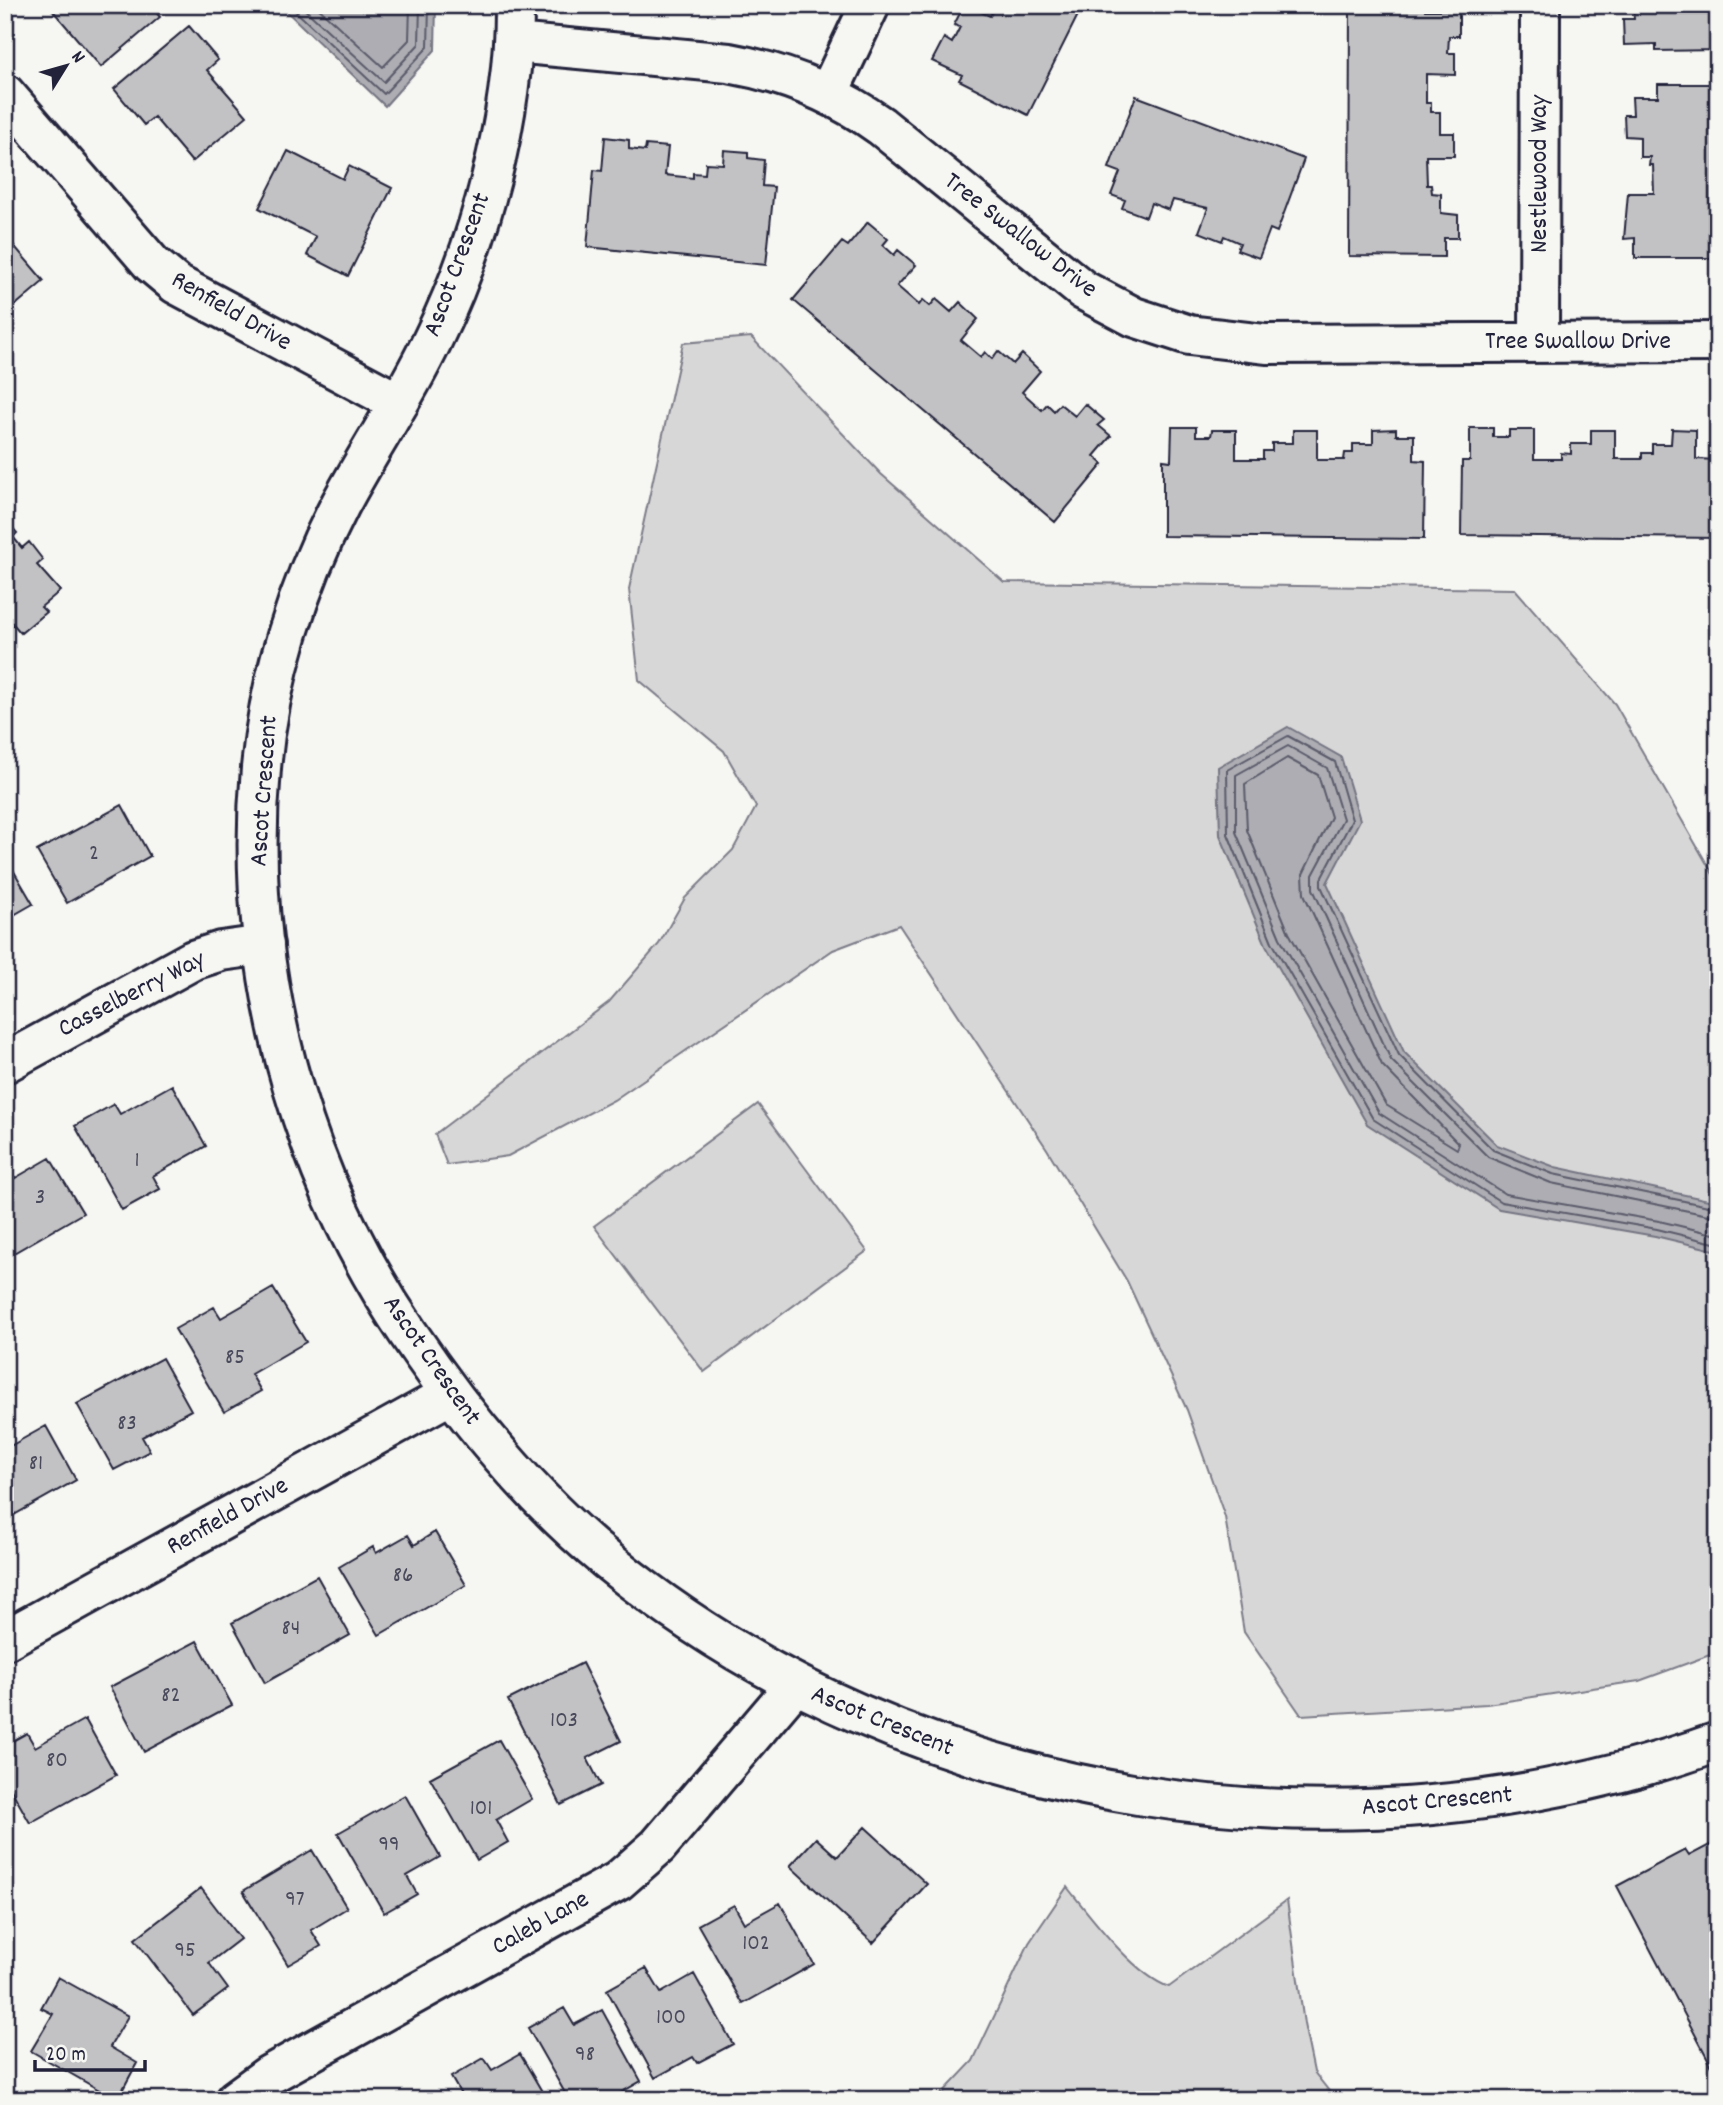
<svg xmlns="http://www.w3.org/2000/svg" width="1723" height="2105" viewBox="0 0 1723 2105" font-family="Dekko,sans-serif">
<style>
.green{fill:#d7d7d7;stroke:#7c7c89;stroke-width:2}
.water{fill:#adadb3;stroke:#757583;stroke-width:2}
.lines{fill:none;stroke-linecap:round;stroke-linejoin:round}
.shore{stroke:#5a5a6b;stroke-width:2}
.building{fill:#c2c2c4;stroke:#22223b;stroke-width:2}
.street-casing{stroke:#22223b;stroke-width:44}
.street{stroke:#f6f6f2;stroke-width:38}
.labels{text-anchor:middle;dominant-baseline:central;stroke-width:5;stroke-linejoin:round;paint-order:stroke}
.number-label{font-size:23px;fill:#4a4a5d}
.street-label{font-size:26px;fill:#22223b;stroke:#f6f6f2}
</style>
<rect width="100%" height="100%" fill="#f6f6f2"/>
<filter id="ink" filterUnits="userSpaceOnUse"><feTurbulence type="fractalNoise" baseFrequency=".0143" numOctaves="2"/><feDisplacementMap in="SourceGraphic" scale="14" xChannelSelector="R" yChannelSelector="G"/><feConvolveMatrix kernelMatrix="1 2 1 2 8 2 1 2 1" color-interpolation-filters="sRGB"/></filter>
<g filter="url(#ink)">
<path class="green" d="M751,337L881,474L1004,582L1515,589L1615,704L1718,883V1652L1639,1681L1487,1704L1301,1715L1244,1632L1225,1517L1187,1410L1127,1281L1047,1149L899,925L833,950L614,1100L508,1156L447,1165L435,1134L609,1002L659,944L685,898L733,850L756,807L724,751L639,680L629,589L683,343Z
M758,1104L867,1251L704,1372L594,1226Z
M1067,1887C1091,1917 1134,1975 1169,1987L1287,1900L1304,2024L1314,2072L1336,2100H936L973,2061L1029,1943Z"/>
<path class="water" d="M280,5H436L435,50L385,106Z
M1288,727L1341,757L1360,820L1327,883L1404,1052L1497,1145L1555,1167L1718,1202V1251L1655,1236L1499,1209L1367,1124L1266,945L1220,835L1218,767Z"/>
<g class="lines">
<path class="shore" d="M289,5L384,94L428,47L429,5
M300,5L384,82L419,44L420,5
M315,5L383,67L409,40L410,5
M1287,758L1318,775L1331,817L1303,874L1304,894L1382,1065L1459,1144L1457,1149L1386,1105L1289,933L1247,830L1245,784Z
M1718,1208L1553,1174L1493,1150L1399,1055L1321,886V879L1352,820L1335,762L1288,736L1227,770L1228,834L1272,942L1373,1119L1501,1202L1657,1229L1718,1244
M1718,1217L1551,1183L1488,1157L1391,1060L1313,889V875L1343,819L1327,768L1288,746L1236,775V832L1280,938L1379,1113L1505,1194L1659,1221L1718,1235"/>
</g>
<path class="building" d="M48,5H150L160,17L101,67Z
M964,5L990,16L996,5H1083L1028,115L959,80L962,75L932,61L944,38L952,43L960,27L954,25Z
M1350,5H1425V10H1459V36H1449L1448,53H1455V75L1426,74V103H1431V112H1440V133H1454V156H1426L1427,185H1431L1432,193L1441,194V213L1458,215V238H1444V257L1349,256Z
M1633,5H1718V50L1656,51V44L1624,45L1623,19H1634Z
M189,26L218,60L207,70L247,116L192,162L154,117L144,125L114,89Z
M1658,84H1718V258H1635V238L1624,239L1628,193H1654L1653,165H1649L1650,157H1640V137L1625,136L1624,115H1633L1632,97H1658Z
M1136,96L1304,159L1277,232L1270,229L1259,258L1237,250L1240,243L1224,236L1222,241L1199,232L1208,208L1173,200L1169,210L1151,203L1146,217L1122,208L1125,200L1111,195L1120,172L1109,168Z
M605,137L629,140V149L645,151L646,145L668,147L665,175L693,178V173L705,174L706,163L723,164L724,150L748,152V158L764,160L762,186L774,187L766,265L587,247L594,170L602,171Z
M288,151L343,179L349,166L392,188L348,276L307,255L316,237L259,208Z
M868,222L888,239L883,245L894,255L898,250L916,265L897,286L919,305L923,300L930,306L936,299L951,312L960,302L978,319L961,340L981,357L985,352L992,359L998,351L1013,364L1022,354L1040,371L1022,392L1042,410L1047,404L1054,411L1060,404L1075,416L1085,404L1104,420L1098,425L1111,436L1094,456L1103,464L1055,522L793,300L842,242L848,246Z
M5,235L44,281L5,314Z
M1172,427H1196V436H1211L1212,430H1236V459H1263V451H1272V443H1293V430H1317V460H1344L1345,453H1353V444H1373V430L1396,429V435H1414V460L1425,461L1424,539L1163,536V460L1171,461Z
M1470,428H1493V437H1509V430H1534V459H1561V453L1571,454V444H1591V430H1615V459H1642V453H1652V444H1671L1672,429L1696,430V459L1718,460V538L1461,535L1462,461H1470Z
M5,519L17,533L13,537L22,548L29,542L43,560L37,565L60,591L41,607L46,612L21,633L5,615Z
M122,805L150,856L67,903L37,851Z
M5,856L33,904L5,920Z
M172,1085L206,1146L153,1176L160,1189L122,1210L75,1126L114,1104L120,1114Z
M50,1158L83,1213L5,1258V1184Z
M273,1288L306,1342L251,1374L261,1391L224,1412L175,1329L214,1307L221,1318Z
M162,1358L191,1410L142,1437L150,1451L114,1470L77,1404Z
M46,1426L76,1480L5,1520V1449Z
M435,1532L466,1585L379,1635L339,1567L373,1547L376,1553L408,1535L414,1545Z
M317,1576L350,1635L265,1683L232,1623Z
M197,1641L232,1705L144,1752L110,1687Z
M582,1663L621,1741L587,1758L601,1785L561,1805L508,1700Z
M85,1719L116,1775L30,1823L5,1779V1745L27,1733L35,1747Z
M499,1740L532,1799L496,1820L508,1842L477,1860L430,1778Z
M405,1795L440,1857L407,1876L417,1894L384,1913L338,1833Z
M865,1827L927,1884L873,1943L790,1866L816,1838L837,1857Z
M1717,1841L1718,1843V2078L1617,1886L1685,1850L1689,1856Z
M312,1850L347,1908L311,1930L321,1946L288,1965L243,1891Z
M201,1888L240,1939L209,1963L228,1989L193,2015L135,1939Z
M780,1903L814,1964L743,2004L698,1925L734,1905L744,1923Z
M646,1968L661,1993L694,1974L733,2044L697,2063L693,2057L655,2078L607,1990Z
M58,1977L128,2016L110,2047L137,2063L117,2100L31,2051L53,2014L41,2008Z
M564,2008L574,2025L602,2010L641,2081L608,2100H569L528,2028Z
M520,2054L547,2100H464L451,2077L484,2058L492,2070Z"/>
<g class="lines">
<defs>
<path id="street" d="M514,5C515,114 480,244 432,341C405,398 369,450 340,505C298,586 269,678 261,768C243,965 297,1169 408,1333C464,1416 530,1497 608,1561C914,1811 1348,1875 1718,1742
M514,43L729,63C785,73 835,93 881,126L1083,290L1134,317L1189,335L1266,344L1718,342
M5,94L152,264L176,284L399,403
M828,94L870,5
M1539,342L1540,5
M5,1063L193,960L221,951L264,945
M5,1640L451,1394
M235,2100L269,2075L618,1881L658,1846L795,1685"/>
</defs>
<use href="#street" class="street-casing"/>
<use href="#street" class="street"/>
</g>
</g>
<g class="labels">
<g class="number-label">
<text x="94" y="854">2</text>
<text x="137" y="1161">1</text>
<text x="40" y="1198">3</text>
<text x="235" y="1358">85</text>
<text x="127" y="1424">83</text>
<text x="36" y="1464">81</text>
<text x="403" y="1576">86</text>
<text x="291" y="1629">84</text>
<text x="171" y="1696">82</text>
<text x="564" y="1721">103</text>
<text x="57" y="1761">80</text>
<text x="481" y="1809">101</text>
<text x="389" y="1845">99</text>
<text x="295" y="1900">97</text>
<text x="756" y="1944">102</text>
<text x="185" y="1951">95</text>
<text x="671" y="2018">100</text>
<text x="585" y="2055">98</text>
</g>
<g class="street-label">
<text transform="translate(1540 174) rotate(-90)">Nestlewood Way</text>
<text transform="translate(1020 236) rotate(38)">Tree Swallow Drive</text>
<text transform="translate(458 265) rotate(-70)">Ascot Crescent</text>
<text transform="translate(231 312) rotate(30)">Renfield Drive</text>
<text x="1578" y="342">Tree Swallow Drive</text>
<text transform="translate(265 791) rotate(-86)">Ascot Crescent</text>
<text transform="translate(132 995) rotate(-27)">Casselberry Way</text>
<text transform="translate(431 1361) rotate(55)">Ascot Crescent</text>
<text transform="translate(228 1517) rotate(-29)">Renfield Drive</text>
<text transform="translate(882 1722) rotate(22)">Ascot Crescent</text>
<text transform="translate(1437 1802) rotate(-5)">Ascot Crescent</text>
<text transform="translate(541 1924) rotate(-29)">Caleb Lane</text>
</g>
</g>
<rect width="1723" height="2105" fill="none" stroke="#f6f6f2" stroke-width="28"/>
<rect x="14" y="14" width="1695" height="2077" fill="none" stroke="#22223b" stroke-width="2.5" filter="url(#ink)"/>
<g transform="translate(66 66) rotate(53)" stroke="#f6f6f2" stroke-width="5" paint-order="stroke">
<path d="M0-5L12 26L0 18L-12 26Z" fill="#22223b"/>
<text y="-10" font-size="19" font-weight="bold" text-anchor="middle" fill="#22223b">N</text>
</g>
<path d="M35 2060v10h110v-10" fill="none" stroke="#22223b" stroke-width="3.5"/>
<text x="46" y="2060" font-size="21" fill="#22223b" stroke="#f6f6f2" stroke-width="5" paint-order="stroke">20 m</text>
</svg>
